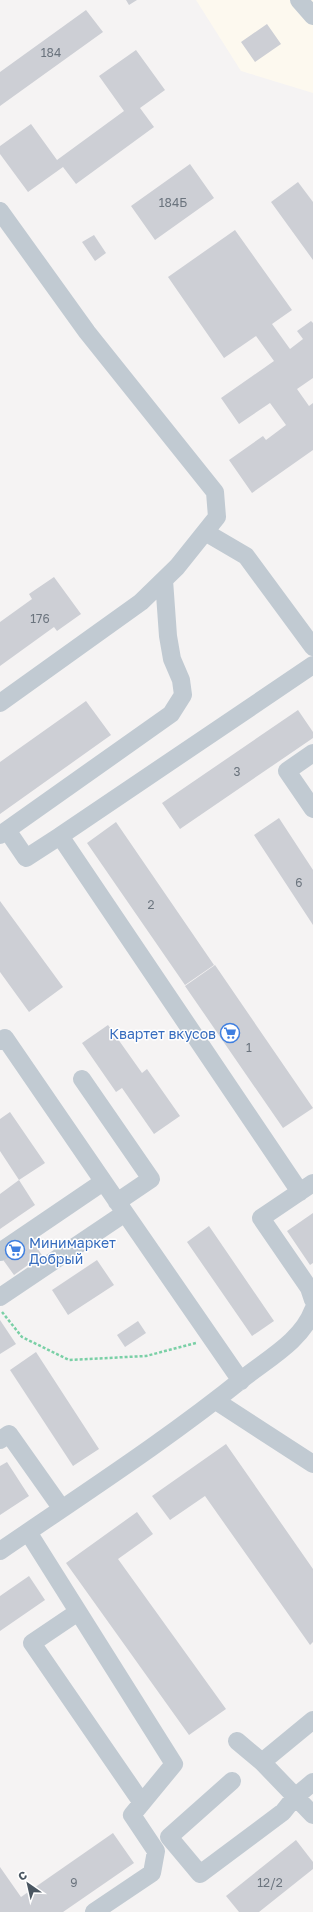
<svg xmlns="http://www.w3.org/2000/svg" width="313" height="1912" viewBox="0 0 313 1912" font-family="'Golos Text',sans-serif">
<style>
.commercial{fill:#fdf9ef}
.building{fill:#cdcfd5}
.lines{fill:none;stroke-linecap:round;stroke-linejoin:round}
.path{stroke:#7ad0a6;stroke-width:2.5;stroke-dasharray:3 2;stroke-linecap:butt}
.minor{stroke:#c1cad2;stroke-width:18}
.labels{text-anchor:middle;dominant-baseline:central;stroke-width:3;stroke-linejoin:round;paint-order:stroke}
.number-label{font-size:12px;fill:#6b747e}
.shop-label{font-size:14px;fill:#366cbe;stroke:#fff;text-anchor:end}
</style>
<rect width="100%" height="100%" fill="#f5f3f3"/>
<path class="commercial" d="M196,0H313V93L241,71Z"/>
<path class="building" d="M126,0H137L129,5Z
M86,10L103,32L0,106V72Z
M267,24L281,44L255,62L241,42Z
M136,50L165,90L140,108L154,127L76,184L63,167L28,192L0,154V146L31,124L57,160L124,111L99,76Z
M190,164L214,198L155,240L131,206Z
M298,182L313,202V260L271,202Z
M235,230L292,310L272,324L290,349L303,339L297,331L311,321L313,323V378L297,389L309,406L313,403V450L252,493L229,460L263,436L266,440L286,425L270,403L239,424L221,398L274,361L256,336L224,358L168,277Z
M94,235L106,253L95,261L82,242Z
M54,577L81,614L57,631L54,627L0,666V622L32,599L29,594Z
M86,701L111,735L0,814V762Z
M298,710L313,732V738L180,829L162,803Z
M279,818L313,870V925L254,835Z
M116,822L214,965L185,985L87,843Z
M0,901L63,987L29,1012L0,972Z
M215,965L313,1108L283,1128L185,986Z
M108,1025L142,1073L147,1069L180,1116L154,1134L122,1088L116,1092L82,1043Z
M10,1112L45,1163L19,1180L0,1151V1119Z
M19,1180L35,1205L0,1229V1194Z
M313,1213V1263L310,1265L287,1231Z
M209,1226L274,1321L252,1336L187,1242Z
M29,1237L42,1255L14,1275L1,1257Z
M97,1260L114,1285L68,1315L52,1290Z
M0,1320L16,1344L0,1354Z
M138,1321L146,1333L125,1347L117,1335Z
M36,1352L99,1449L73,1466L10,1370Z
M226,1444L313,1569V1642L310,1645L205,1496L170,1520L152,1496Z
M7,1462L29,1496L0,1515V1466Z
M137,1512L153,1534L118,1559L226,1709L189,1735L66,1563Z
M29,1576L45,1600L0,1631V1596Z
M113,1833L134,1863L63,1912H0V1867L21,1897Z
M296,1840L313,1862V1869L259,1912H239L226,1896Z"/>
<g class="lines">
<path class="path" d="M2,1312L22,1337L69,1360L146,1356L196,1343"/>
<path class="minor" d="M299,0L313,16
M0,211L87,332L215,492L217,517L205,532L246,556L313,647
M0,703L141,602L177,567L205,532
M313,753L287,771L313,809
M7,830L171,714L183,695L181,680L172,659L168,636L164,580
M0,835L7,830L26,858L60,836
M0,1041L5,1038L125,1213L0,1297
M82,1079L151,1179L117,1202
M313,1183L261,1218L309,1288L313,1300
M300,1192L60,836L313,665
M125,1213L241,1381
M0,1252L103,1182
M216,1401L313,1464
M0,1440L9,1434L62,1509
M28,1532L174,1764L132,1815L156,1851L152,1873L94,1912
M0,1551C83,1494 167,1440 245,1377C269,1358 302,1340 313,1310
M78,1612L32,1643L142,1803
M237,1741L262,1762L313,1815
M262,1762L313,1720
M232,1781L169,1837L200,1874L283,1812L295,1797L313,1782"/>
</g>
<defs>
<symbol id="supermarket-ring" viewBox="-11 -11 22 22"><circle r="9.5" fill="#fff" stroke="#3f7fe0" stroke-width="1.5"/><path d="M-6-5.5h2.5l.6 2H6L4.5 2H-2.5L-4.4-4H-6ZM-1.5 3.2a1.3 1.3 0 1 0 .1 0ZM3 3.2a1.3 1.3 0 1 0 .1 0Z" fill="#3f7fe0"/></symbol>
</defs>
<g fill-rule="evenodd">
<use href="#supermarket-ring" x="219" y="1022" width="22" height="22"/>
<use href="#supermarket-ring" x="4" y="1239" width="22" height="22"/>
</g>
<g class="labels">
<g class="number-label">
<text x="51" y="52">184</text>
<text x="173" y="202">184Б</text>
<text x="40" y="618">176</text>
<text x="237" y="771">3</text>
<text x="299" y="882">6</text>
<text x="151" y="904">2</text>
<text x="249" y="1047">1</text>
<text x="74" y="1882">9</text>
<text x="270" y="1882">12/2</text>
</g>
<g class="shop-label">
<text x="216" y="1033">Квартет вкусов</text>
<text x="29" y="1242" text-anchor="start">Минимаркет<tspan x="29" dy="16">Добрый</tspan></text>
</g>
</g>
<g transform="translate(28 1884) rotate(326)" stroke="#ffffff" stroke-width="3" paint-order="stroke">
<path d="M0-3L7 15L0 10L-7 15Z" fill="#4a5661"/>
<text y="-6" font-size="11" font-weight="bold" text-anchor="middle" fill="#4a5661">С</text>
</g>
</svg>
